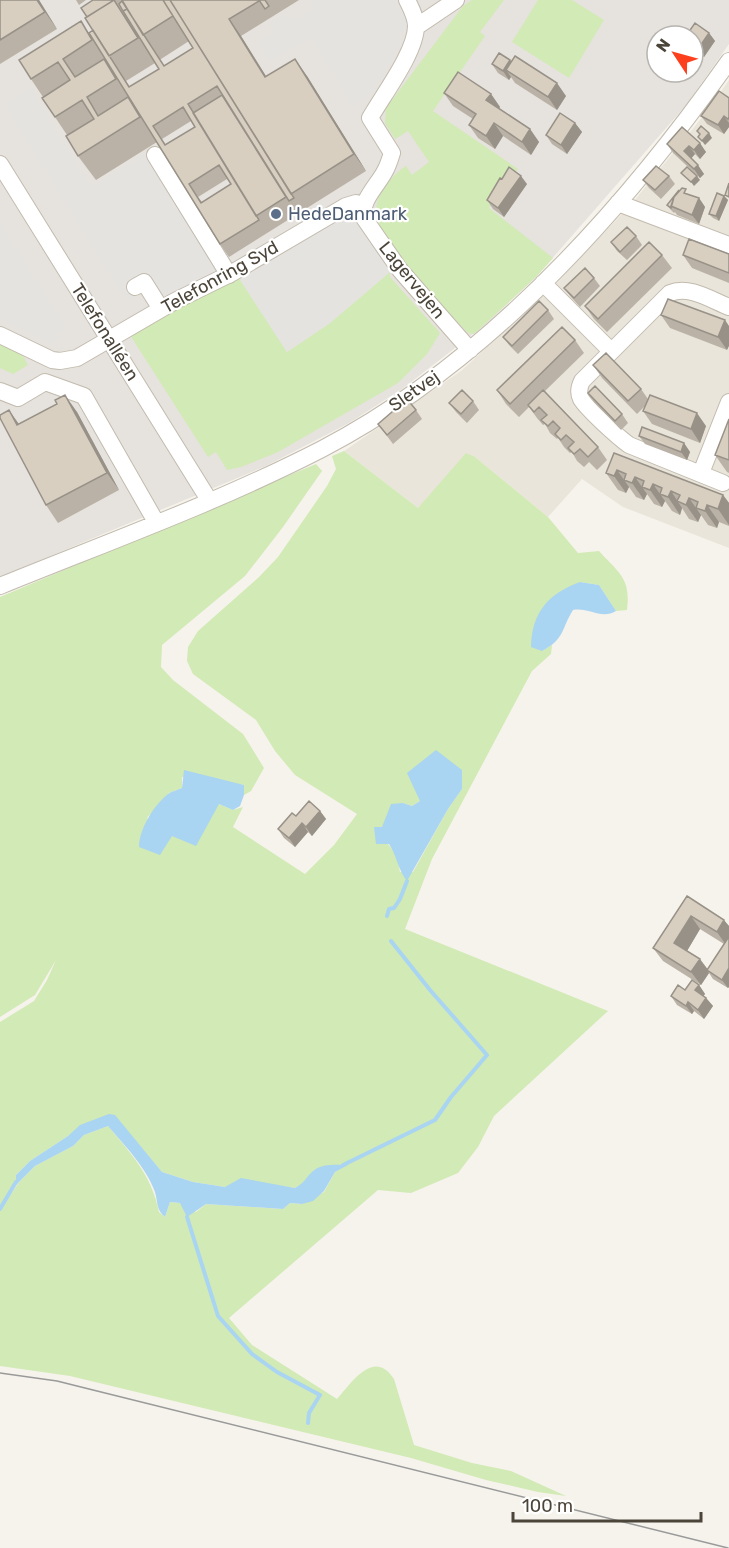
<svg xmlns="http://www.w3.org/2000/svg" width="729" height="1548" viewBox="0 0 729 1548" font-family="Rubik,sans-serif">
<style>
.residential{fill:#eae5da}
.industrial{fill:#e6e2dd;fill-rule:evenodd}
.green{fill:#d2eab5;fill-rule:evenodd}
.parking{fill:#e5e3e0}
.water{fill:#a9d4f2}
.lines{fill:none;stroke-linecap:round;stroke-linejoin:round}
.stream{stroke:#a9d4f2;stroke-width:4}
.minor-casing{stroke:#c2bbae;stroke-width:18}
.minor{stroke:#fff;stroke-width:16}
.tram{stroke:#9a9a9a;stroke-width:1.5}
.wall{fill:#bab2a6;fill-rule:evenodd}
.shaded-wall{fill:#979187}
.building{fill:#d8cfc1;stroke:#979187;stroke-width:1.5;fill-rule:evenodd}
.service-dot{fill:#5c6f8a;stroke:#fff;stroke-width:2}
.labels{text-anchor:middle;dominant-baseline:central;stroke-width:4.5;stroke-linejoin:round;paint-order:stroke}
.service-label{font-size:18px;fill:#4e5e75;stroke:#fff;text-anchor:start}
.street-label{font-size:18px;fill:#4b4439;stroke:#fff}
</style>
<rect width="100%" height="100%" fill="#f6f3ec"/>
<path class="residential" d="M729,80V548L623,507L582,479L548,517L475,457L418,508L344,451L461,371L555,285L633,202L708,110Z"/>
<path class="industrial" d="M0,0H729V44L687,104L536,277L486,324L402,389L349,423L266,466L0,577ZM657,36H693V72H657Z"/>
<path class="green" d="M472,0H504L480,32L485,36L433,111L518,169L489,208L553,258L536,277L474,334L468,333C446,309 377,242 376,211C376,194 392,175 406,166L412,175L429,162L408,131L395,139L385,123L386,108L463,6Z
M538,0H572L604,20L569,78L512,42Z
M390,272V277L440,333L427,354L398,383L278,452L241,467L227,470L216,452L208,457L130,335L167,311L238,276L287,352L330,323Z
M0,344L22,354L28,365L13,374L0,368Z
M344,451L418,508L466,453L475,457L548,517L578,553L599,551C619,573 631,578 627,610L616,611L599,585L580,582L542,651L552,645L551,654L532,671L432,859L405,929L608,1011L494,1116L478,1147L458,1173L411,1193L378,1190L229,1318L252,1345L337,1399C352,1382 374,1348 394,1379L414,1445L472,1463L511,1471L566,1496L538,1492L486,1480L411,1458L70,1376L0,1366V1211L19,1182L35,1166L73,1146L84,1135L108,1126C132,1155 151,1174 159,1212L165,1217L170,1202L180,1203L196,1212L206,1204L283,1209L290,1203L302,1204L324,1192L335,1172L347,1165H330L314,1170L306,1182L295,1188L269,1184L225,1187L193,1182L162,1172L115,1116L80,1126L68,1136L30,1161L16,1175V1182L0,1209V1022L34,1001L47,980L56,960L35,995L0,1017V597L316,464L322,471L283,527L245,576L162,645L161,667L173,680L243,734L264,768L251,791L244,795V785L182,777V788L169,793L147,818L171,836L219,804L233,810L243,807L233,827L305,874L334,845L357,814L295,775L275,751L256,720L193,674L187,661L188,647L198,631L259,577L278,557L327,486L336,469L332,456ZM462,789L448,809L413,872H400L397,855L374,827L382,828L403,803L412,806L420,801Z"/>
<path class="parking" d="M308,0H414L417,5L403,14L410,26L398,34L405,46L392,54L396,61L384,69L387,75L375,83L378,90L353,106L311,38L271,62L258,42L275,31L271,23L287,13L292,20L312,8Z
M29,88L91,187L155,148L227,264L153,310L142,291L126,301L4,104Z
M350,211L390,272L330,323L287,352L240,280Z
M0,222L66,327L59,332L54,344L0,319Z"/>
<path class="water" d="M580,582L599,585L616,611C601,620 589,607 573,610C561,629 565,639 542,651L531,647C532,612 548,594 580,582Z
M436,750L462,770V789L448,809L407,881C398,870 397,856 389,844H376L374,827H382L391,804L403,803L412,806L420,801L407,773Z
M184,770L244,785V795L240,806L233,810L219,804L196,846L172,836L160,855L139,847C139,829 154,805 168,794C172,791 178,790 182,788Z
M109,1114L115,1115L162,1172L193,1182L225,1187L241,1178L295,1188C306,1182 305,1178 313,1171C322,1163 338,1165 348,1165L335,1172L324,1191L313,1201L302,1204L290,1203L283,1209L206,1204L187,1217L180,1203L170,1202L165,1217C156,1210 158,1202 155,1192C146,1167 125,1146 108,1126L84,1135L73,1146L35,1166L16,1185V1175L30,1161L68,1136L80,1125Z"/>
<g class="lines">
<path class="stream" d="M387,916L389,909L394,908L400,899L407,881
M343,1165L435,1120L451,1097L487,1055L430,990L391,941
M0,1209L16,1182
M187,1217L218,1316L252,1354L277,1372L320,1395L309,1413L308,1423"/>
<defs>
<path id="minor" d="M407,0C411,8 416,17 416,26C416,52 383,95 370,118L392,153C390,159 388,166 385,171C378,185 359,202 364,218L400,270L470,350
M416,27L456,0
M155,155L229,275
M0,164L209,500
M618,203L729,245
M543,283L611,351
M135,287L144,282L161,309
M0,335L52,360L60,361L77,358L175,301L232,273L346,206L356,203L364,206
M0,391L18,398L45,382L84,396L156,522
M701,473L729,402
M723,483L629,445C618,437 588,410 581,399C578,393 579,387 582,381L670,293C689,285 711,300 729,307
M0,586C108,542 219,502 322,449C487,363 623,211 729,61"/>
</defs>
<use href="#minor" class="minor-casing"/>
<use href="#minor" class="minor"/>
<path class="tram" d="M0,1373L57,1381L93,1390L728,1548"/>
</g>
<path class="wall" d="M0,0H39L57,29L0,64Z
M76,0H86L79,5Z
M93,0H299L241,36L266,76H307L366,171L229,257L220,244L157,142L96,180L78,156L67,135L55,117L43,97L31,79L81,21L89,33L93,30L87,17ZM189,41L193,48L164,66L160,59H161ZM155,63L159,69L130,87L126,81ZM191,121L195,127L166,145L162,139ZM227,179L231,184L202,202L198,197Z
M709,33L715,41L704,57L693,49V36Z
M510,60L566,96L557,110L515,83L511,77L509,80L498,73L492,64Z
M444,93L491,94L500,107L499,108L530,129L539,142L531,155L503,136L495,149L478,138L469,125L473,119L453,106Z
M729,98V127L724,134L707,124L701,116Z
M575,123L582,132L567,154L552,144L546,135Z
M682,127L706,152L700,159L695,154L691,158L704,174L700,178L673,153L667,144Z
M669,176L675,184L661,199L649,188L643,180Z
M502,179L527,184L504,217L493,209L487,200Z
M690,195L699,198L705,207L699,224L677,215L675,212L674,213L670,209L667,205Z
M724,196L728,200L719,221L713,218L709,214Z
M636,236L642,245L627,260L617,251L611,242Z
M729,254V283L692,268L683,255Z
M662,255L672,268L607,332L594,319L585,306Z
M594,278L600,286L580,307L571,297L564,288Z
M548,310L554,319L518,354L509,345L503,337Z
M661,315L725,320L727,350L670,328Z
M575,340L584,353L545,391L598,447L607,460L597,470L589,462L584,467L577,461L572,452L570,453L564,447L558,438L557,439L550,433L545,424L543,425L537,418L529,407L519,417L506,404L497,390Z
M593,365L641,389L648,399L706,426L700,443L652,424L643,411L645,406L637,414L602,378Z
M588,393L622,414L628,423L621,430L594,402Z
M473,401L479,410L467,423L456,412L449,403Z
M57,404L77,412L119,490L58,523L46,505L19,424Z
M416,410L422,419L393,444L378,424Z
M729,419V473L727,472L715,455Z
M639,436L684,443L690,452L687,460L645,444Z
M614,453L723,495L729,503V526L719,522L717,528L708,525L701,515L698,522L689,519L682,508L680,515L672,511L665,501L662,507L654,504L647,494L644,500L636,497L629,487L626,493L618,490L606,473Z
M320,811L326,819L312,836L308,832L295,847L284,838L278,829L296,816Z
M687,896L729,926V987L728,988L713,979L709,973L701,985L663,961L653,948ZM700,929L724,944L707,970L687,951Z
M699,985L705,994L703,996L706,998L713,1006L704,1019L694,1011L692,1014L677,1005L671,996Z"/>
<path class="shaded-wall" d="M37,0H39L57,29L45,12Z
M229,19L241,36L277,94L265,77Z
M709,33L715,41L704,57L698,49Z
M295,59L307,76L366,171L354,154Z
M510,60L516,69L506,70L511,77L509,80L503,71Z
M557,83L566,96L557,110L548,97Z
M491,94L500,107L496,113L486,100Z
M724,116L729,123V127L724,134L718,125Z
M494,123L503,136L495,149L486,136Z
M575,123L582,132L567,154L561,145Z
M530,129L539,142L531,155L522,142Z
M709,133L712,138L705,145L702,141Z
M700,143L706,152L700,159L694,150Z
M689,146L695,154L690,160L684,151Z
M698,165L704,174L700,178L694,169Z
M521,176L527,184L504,217L498,208Z
M697,176L700,180L694,186L691,182Z
M724,196L728,200L719,221L716,216Z
M699,198L705,207L699,224L692,215Z
M725,320L729,326V346L727,350L718,337Z
M65,395L77,412L119,490L107,473Z
M9,410L21,427L17,425Z
M697,413L706,426L700,443L691,429Z
M684,443L690,452L687,460L681,452Z
M617,470L629,487L626,493L614,476Z
M635,477L647,494L644,500L632,483Z
M653,484L665,501L662,507L650,490Z
M671,491L682,508L680,515L668,497Z
M723,495L729,503V525L718,509Z
M689,498L701,515L698,522L686,505Z
M707,505L719,522L717,528L705,511Z
M320,811L326,819L312,836L306,827Z
M302,823L308,832L295,847L289,838Z
M691,916L700,929L684,956L674,943Z
M724,920L729,926V940L726,945L717,932Z
M700,959L709,971L707,970L709,973L701,985L691,972Z
M729,968V987L728,988L722,980Z
M699,985L705,994L701,999L695,990Z
M706,998L713,1006L704,1019L698,1010Z
M688,1002L694,1011L692,1014L686,1006Z"/>
<path class="building" d="M0,0H37L45,12L0,40Z
M93,0H114L87,17L81,8Z
M114,0L138,38L109,56L85,18Z
M122,0H163L173,16L143,35Z
M163,0H170L294,198L289,201L217,86L188,104L259,220L220,244L89,33L93,30L129,87L159,69L123,11L127,9L164,66L193,48ZM183,107L195,127L165,145L153,126ZM219,165L231,184L201,203L189,184Z
M170,0H258L259,1L229,19L265,77L295,59L354,154L291,194Z
M259,0H265L269,6L265,9Z
M122,1L127,9L123,11L119,4Z
M81,21L92,40L63,59L75,77L104,59L116,79L87,97L98,116L128,97L140,117L78,156L66,136L94,119L82,100L55,117L42,98L70,80L58,62L31,79L19,60Z
M695,23L709,33L698,49L693,45V36H686Z
M499,53L510,60L503,71L492,64Z
M515,56L557,83L548,97L506,70Z
M458,72L491,94L486,100L530,129L522,142L494,123L486,136L469,125L476,114L444,93Z
M719,91L729,98V117L728,119L724,116L718,125L701,116Z
M222,95L286,197L256,216L193,113Z
M560,113L575,123L561,145L546,135Z
M701,126L709,133L702,141L698,137L700,134L697,131Z
M682,127L700,143L694,150L689,146L684,151L698,165L694,169L667,144Z
M656,166L669,176L655,190L643,180Z
M509,167L521,176L498,208L487,200L500,178L502,179Z
M687,167L697,176L691,182L681,173Z
M729,183V197L725,195Z
M682,188L686,189L684,193L699,198L692,215L671,206L674,197Z
M679,190L674,197L671,208L667,205Z
M717,193L724,196L716,216L709,214Z
M627,227L636,236L620,252L611,242Z
M689,239L729,254V273L683,255Z
M649,242L662,255L598,319L585,306Z
M585,268L594,278L574,298L564,288Z
M668,299L725,320L718,337L661,315Z
M539,301L548,310L512,346L503,337Z
M562,327L575,340L510,404L497,390Z
M606,353L641,389L628,401L593,365Z
M595,386L622,414L615,421L588,393Z
M462,390L473,401L461,414L449,403Z
M543,390L598,447L588,457L580,449L574,454L568,448L574,442L566,435L561,440L555,434L560,428L553,421L548,426L541,420L547,415L539,407L534,412L528,405Z
M65,395L107,473L46,505L0,418V415L9,410L17,425L57,404L55,400Z
M650,395L697,413L691,429L643,411Z
M407,399L416,410L387,435L378,424Z
M729,419V460L715,455Z
M642,427L684,443L681,452L639,436Z
M614,453L723,495L718,509L707,505L705,511L696,508L698,502L689,498L686,505L677,501L680,495L671,491L668,497L660,494L662,488L653,484L650,490L642,487L644,481L635,477L632,483L624,480L626,474L617,470L614,476L606,473Z
M309,801L320,811L306,827L302,823L289,838L278,829L292,813L296,816Z
M687,896L724,920L717,932L691,916L674,943L700,959L691,972L653,948Z
M728,938L729,939V968L722,980L707,970Z
M692,980L699,985L695,990L706,998L698,1010L688,1002L686,1006L671,996L678,985L685,990Z"/>
<circle class="service-dot" cx="276" cy="214" r="6"/>
<g class="labels">
<g class="service-label">
<text x="288" y="214">HedeDanmark</text>
</g>
<g class="street-label">
<text transform="translate(220 277) rotate(-29)">Telefonring Syd</text>
<text transform="translate(412 280) rotate(51)">Lagervejen</text>
<text transform="translate(105 332) rotate(58)">Telefonalléen</text>
<text transform="translate(414 391) rotate(-35)">Sletvej</text>
</g>
</g>
<g transform="translate(675 54) rotate(306)"><circle r="28" fill="#ffffff" stroke="#b7b4b0" stroke-width="1.5"/>
<path d="M0-4.5L10 22L0 15L-10 22Z" fill="#fc3f1d"/>
<text y="-9" font-size="16" font-weight="bold" text-anchor="middle" fill="#4b4439">N</text>
</g>
<path d="M513 1512v9h188v-9" fill="none" stroke="#4b4439" stroke-width="3"/>
<text x="522" y="1512" font-size="18" fill="#4b4439" stroke="#ffffff" stroke-width="4.5" paint-order="stroke">100 m</text>
</svg>
